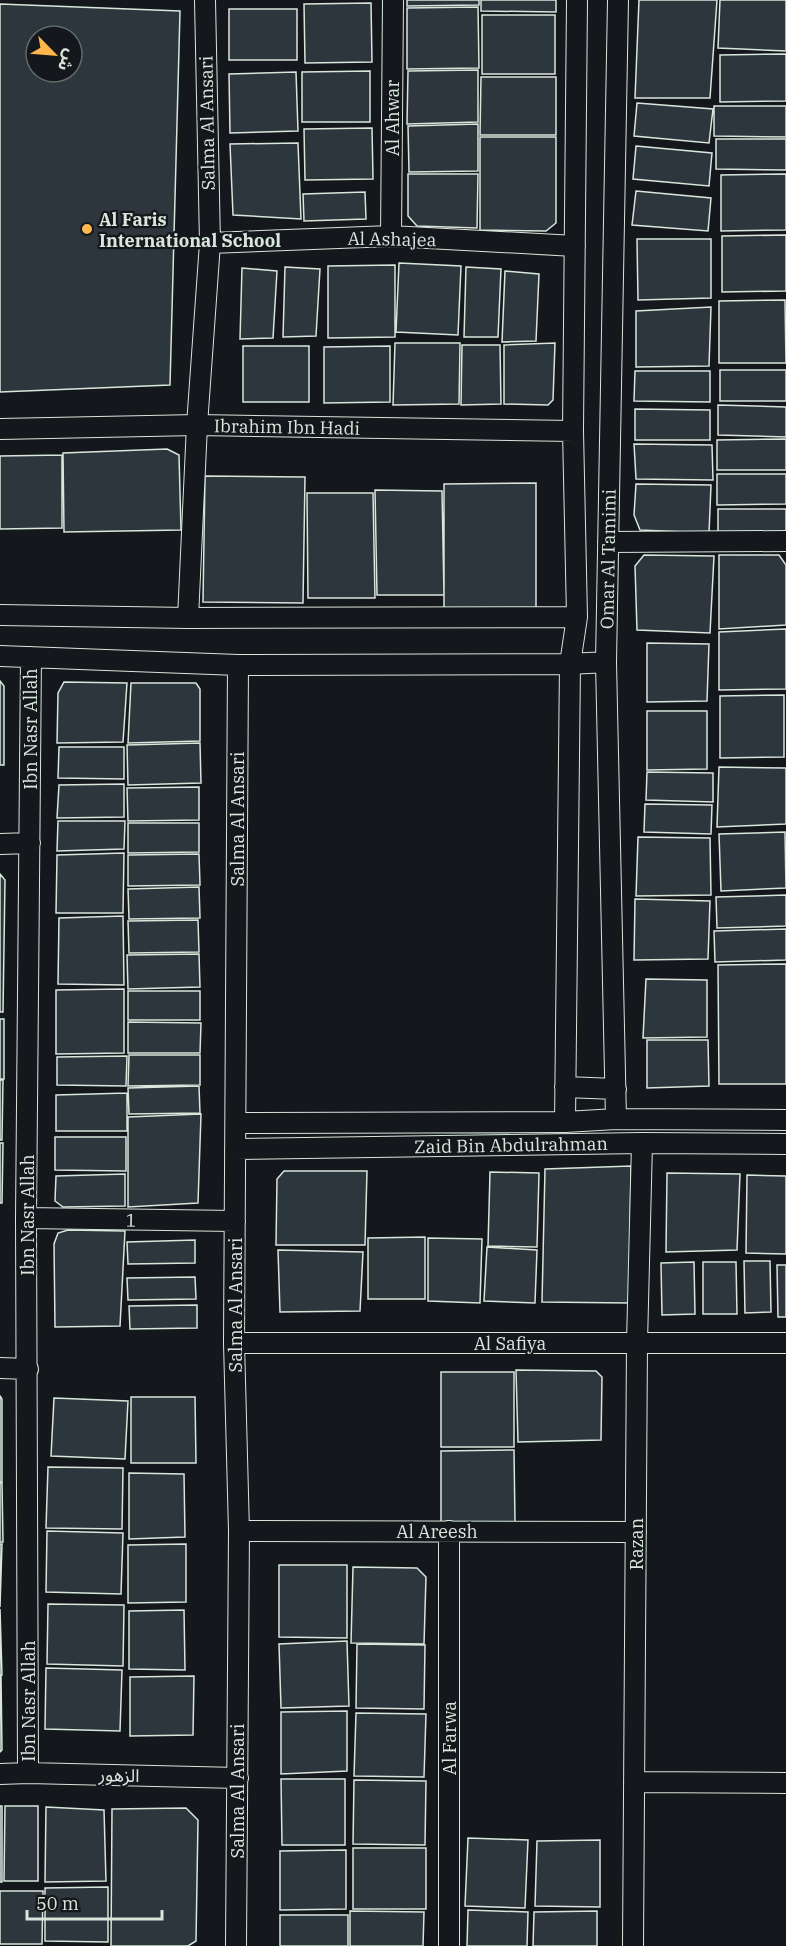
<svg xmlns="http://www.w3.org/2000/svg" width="786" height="1946" viewBox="0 0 786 1946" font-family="'IBM Plex Serif','Noto Sans Arabic',serif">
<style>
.building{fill:#2c363c;stroke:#d8e6dc;stroke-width:1.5;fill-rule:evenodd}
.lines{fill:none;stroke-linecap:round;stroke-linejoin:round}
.minor-casing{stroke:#d8e6dc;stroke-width:22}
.minor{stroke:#14181c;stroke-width:20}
.poi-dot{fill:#ffb74d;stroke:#14181c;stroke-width:2}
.labels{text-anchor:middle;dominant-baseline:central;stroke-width:4.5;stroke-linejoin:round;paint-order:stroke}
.street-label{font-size:18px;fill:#d8e6dc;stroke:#14181c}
.poi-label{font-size:18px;font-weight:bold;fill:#d8e6dc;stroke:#14181c;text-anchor:start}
</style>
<rect width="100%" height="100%" fill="#14181c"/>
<path class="building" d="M407,0H479V5L407,6Z
M481,0H556V12L481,11Z
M639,0H717L710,98H635Z
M720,0H786V51L718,48Z
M371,3L372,62L305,63L304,4Z
M0,4L180,11L170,385L0,392ZM36,36H72V72H36Z
M478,7L479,68L407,69V8Z
M229,9H297V60H229Z
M482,15H555V74H482Z
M786,54V101L720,102V55Z
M478,70V122L407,124L408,71Z
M370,71V122H302V72Z
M296,72L298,131L230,133L229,74Z
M481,77H556V135H480Z
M637,103L713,109L709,143L634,136Z
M714,106H786V137L714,136Z
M478,124V171L409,172L408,126Z
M372,128L373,179L305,180L304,129Z
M480,137H556V223L546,231L480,230Z
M716,139H786V170L716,169Z
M298,143L301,219L233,215L230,144Z
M636,146L712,153L709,186L633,179Z
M408,174H478L477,228L417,226L408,216Z
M786,174V230L721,231V175Z
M636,191L711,198L708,231L632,225Z
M365,192L366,219L304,221L303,194Z
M786,235V291L722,292V236Z
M637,239H711V298L638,300Z
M399,263L461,266L458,335L396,332Z
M395,265V337L328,338V266Z
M285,267L320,269L316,336L283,337Z
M466,267L501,269L498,337H464Z
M242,268L277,271L273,338L240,339Z
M505,271L539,274L536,341L502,342Z
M785,300L786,363H719V301Z
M711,307L709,366L636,367V311Z
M395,343H460L459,404L393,405Z
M555,343L553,400L548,405L504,404V345Z
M462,345H500L501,404L461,405Z
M243,346H309V402H243Z
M390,346V402L324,403V347Z
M720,370H786V401H720Z
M635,371H710V402L634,401Z
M718,405L786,407V437L718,435Z
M635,409L710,410V440H635Z
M786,439V470H717V440Z
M634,444L712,445L713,480L636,479Z
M167,449L179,455L181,530L64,532L63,453Z
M62,455V528L0,529V456Z
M717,474H786V504L717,505Z
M205,476L305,477L303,603L203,602Z
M536,483V610H444V484Z
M636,484L711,485L709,533L640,530L634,515Z
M375,490L442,491L444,595H377Z
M307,493H373L375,598H308Z
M718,509H786V533H718Z
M644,555L714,556L710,633L637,630L635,566Z
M719,555H779L786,565V625L719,629Z
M786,629V689L719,690V632Z
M647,643L709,644L707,701L647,702Z
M0,681L4,686V765H0Z
M64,682L127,683L123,742L57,743L58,693Z
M131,683H196L200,689V741L128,743Z
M784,695V757L720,758V696Z
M647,711H707V769L647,770Z
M200,743L201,783L128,785L127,745Z
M59,747H124V779L58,778Z
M719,767L786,768V824L717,827Z
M647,772L713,773V802L646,800Z
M124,784V817L57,818L59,785Z
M199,787V820L128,821L127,788Z
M645,804L712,805L711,834L644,832Z
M58,821H125L124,849L57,851Z
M128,823H199V852L128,853Z
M785,832L786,888L721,891L719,834Z
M638,837L710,838L711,895L636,896Z
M124,853L123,913H56L57,855Z
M199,854L200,885L128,886V855Z
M0,874L5,880L3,1012H0Z
M199,887L200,918L129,919L128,889Z
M786,895V926L717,928L716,897Z
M635,899L710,901L708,959L634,960Z
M123,916L124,985L58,984L59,918Z
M198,920L199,952L129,953L128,921Z
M786,929V960L715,962L714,931Z
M199,954L200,987L128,989L127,955Z
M786,964V1084H719L718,965Z
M646,979L707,980V1037L643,1038Z
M124,989V1053L56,1054V990Z
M128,991H200V1020H128Z
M0,1019H4V1079H0Z
M128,1022L201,1023L200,1053H128Z
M647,1040H708L709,1086L647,1088Z
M129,1055H200V1085L128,1086Z
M127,1056L126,1086L57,1085V1057Z
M0,1080H3L2,1140H0Z
M199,1086L200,1113L129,1114L128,1088Z
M127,1093V1131H56V1095Z
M201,1114L198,1203L128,1207V1117Z
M55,1137H126V1171L55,1170Z
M0,1143H3L2,1203H0Z
M631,1166L629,1303L542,1302L545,1169Z
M284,1171H367L365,1245H276L277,1179Z
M490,1172L539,1173L537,1247L488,1246Z
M667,1173L740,1174L737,1250L666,1252Z
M125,1174V1206L63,1207L55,1201L56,1176Z
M747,1175L786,1176V1254L746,1253Z
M68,1230L125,1231L120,1326L55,1327L54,1244L58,1233Z
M425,1237V1299H368V1238Z
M428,1238L482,1239L480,1303L428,1301Z
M195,1240V1263L128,1264L127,1242Z
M487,1247L537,1250L535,1303L484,1301Z
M278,1250L363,1252L360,1311L280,1312Z
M744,1261H770L771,1312L745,1313Z
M694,1262L695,1314L662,1315L661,1263Z
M703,1262H736L737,1314H703Z
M777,1265H786V1317H778Z
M195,1277L196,1299L128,1300L127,1278Z
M197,1305V1328L130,1329L129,1306Z
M516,1370L596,1371L602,1377L601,1440L518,1442Z
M441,1372H514V1447H441Z
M0,1396L2,1399V1482H0Z
M131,1397H195L196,1463H131Z
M54,1398L128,1401L125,1459L51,1456Z
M514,1450L515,1522L441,1523V1451Z
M48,1467L123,1468L122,1529L46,1528Z
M129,1473L184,1474L185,1537L129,1539Z
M0,1483H2L3,1542H0Z
M47,1531L123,1533L121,1594L46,1592Z
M0,1544H2L0,1607Z
M186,1544V1602L128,1603V1545Z
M279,1565H347V1638L279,1637Z
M353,1567L417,1568L426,1577L424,1644L351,1643Z
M48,1604L124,1605L123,1666L47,1664Z
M0,1609L2,1675H0Z
M184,1610L185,1670L129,1669V1611Z
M347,1641L349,1706L281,1708L279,1644Z
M357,1644L425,1645L424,1709L356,1708Z
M46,1668L122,1670L120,1731L45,1729Z
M1,1676L2,1750L0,1752V1677Z
M194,1676L193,1735L130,1736V1677Z
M347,1711V1771L281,1774V1712Z
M356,1713L426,1714L424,1777L354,1776Z
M281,1779H345V1845H282Z
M354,1780L426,1781L425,1845L353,1844Z
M0,1806H2V1882H0Z
M5,1806H38V1881H4Z
M46,1807L104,1810L106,1881L45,1882Z
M186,1808L198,1820L196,1941L188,1946H111L112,1809Z
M468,1838L528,1840L525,1908L465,1906Z
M600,1840V1907L535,1906L537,1841Z
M353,1848H426V1909H353Z
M346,1850V1909L280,1910V1851Z
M108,1887V1942L45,1941V1888Z
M0,1891H43L42,1944H0Z
M468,1910L528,1912L527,1946H467Z
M350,1911L424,1912L423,1946H350Z
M597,1911V1946H533L534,1912Z
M280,1915H348V1946H280Z"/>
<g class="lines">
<defs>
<path id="minor" d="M391,236L393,0
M210,243L391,236L575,246
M0,429L197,425L573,431
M608,542L786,541
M0,615L188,618L577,617
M188,618L197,425L210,243L205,0
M0,656L238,665L570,664L606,662
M0,844L30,843
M565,1087L616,1089
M616,1119L606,662L618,0
M565,1122L570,664L577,617L573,431L577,0
M236,1123L565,1122L616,1119L786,1120
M235,1149L642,1143L786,1144
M26,1218L235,1221
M234,1343H786
M0,1368L28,1369
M239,1531L636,1532
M449,1531V1946
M28,1773L26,1218L31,657
M0,1774L28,1773L238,1778
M634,1782L786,1783
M236,1946L239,1531L234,1343L238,665
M633,1946L637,1343L642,1143"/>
</defs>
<use href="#minor" class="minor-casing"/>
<use href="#minor" class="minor"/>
</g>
<circle class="poi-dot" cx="87" cy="229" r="6"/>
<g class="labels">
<g class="street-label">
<text transform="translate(392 118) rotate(-90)">Al Ahwar</text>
<text transform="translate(207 123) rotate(-91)">Salma Al Ansari</text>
<text transform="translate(392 239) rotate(1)">Al Ashajea</text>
<text transform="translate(287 427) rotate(1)">Ibrahim Ibn Hadi</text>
<text transform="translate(608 559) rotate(-89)">Omar Al Tamimi</text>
<text transform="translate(30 729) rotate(-90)">Ibn Nasr Allah</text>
<text transform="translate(237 819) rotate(-90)">Salma Al Ansari</text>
<text transform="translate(511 1145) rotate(-1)">Zaid Bin Abdulrahman</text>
<text transform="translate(27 1215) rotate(-90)">Ibn Nasr Allah</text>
<text transform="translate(131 1220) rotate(1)">1</text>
<text transform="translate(235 1305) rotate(-90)">Salma Al Ansari</text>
<text x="510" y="1343">Al Safiya</text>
<text x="437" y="1531">Al Areesh</text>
<text transform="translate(636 1544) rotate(-90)">Razan</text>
<text transform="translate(28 1701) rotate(-90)">Ibn Nasr Allah</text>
<text transform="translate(449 1738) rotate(-90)">Al Farwa</text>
<text transform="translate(119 1775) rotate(2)">الزهور</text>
<text transform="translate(237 1791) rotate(-90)">Salma Al Ansari</text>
</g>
<g class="poi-label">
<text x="99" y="219">Al Faris<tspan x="99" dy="21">International School</tspan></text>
</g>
</g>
<g transform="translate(54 54) rotate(115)"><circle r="28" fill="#14181c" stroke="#626a69" stroke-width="1.5"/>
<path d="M0-4.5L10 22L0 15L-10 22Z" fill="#ffb74d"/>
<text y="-9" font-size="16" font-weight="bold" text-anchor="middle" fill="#d8e6dc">ش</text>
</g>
<path d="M27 1910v9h135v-9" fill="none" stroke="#d8e6dc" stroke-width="3"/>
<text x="36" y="1910" font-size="18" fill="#d8e6dc" stroke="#14181c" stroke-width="4.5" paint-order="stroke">50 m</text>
</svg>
